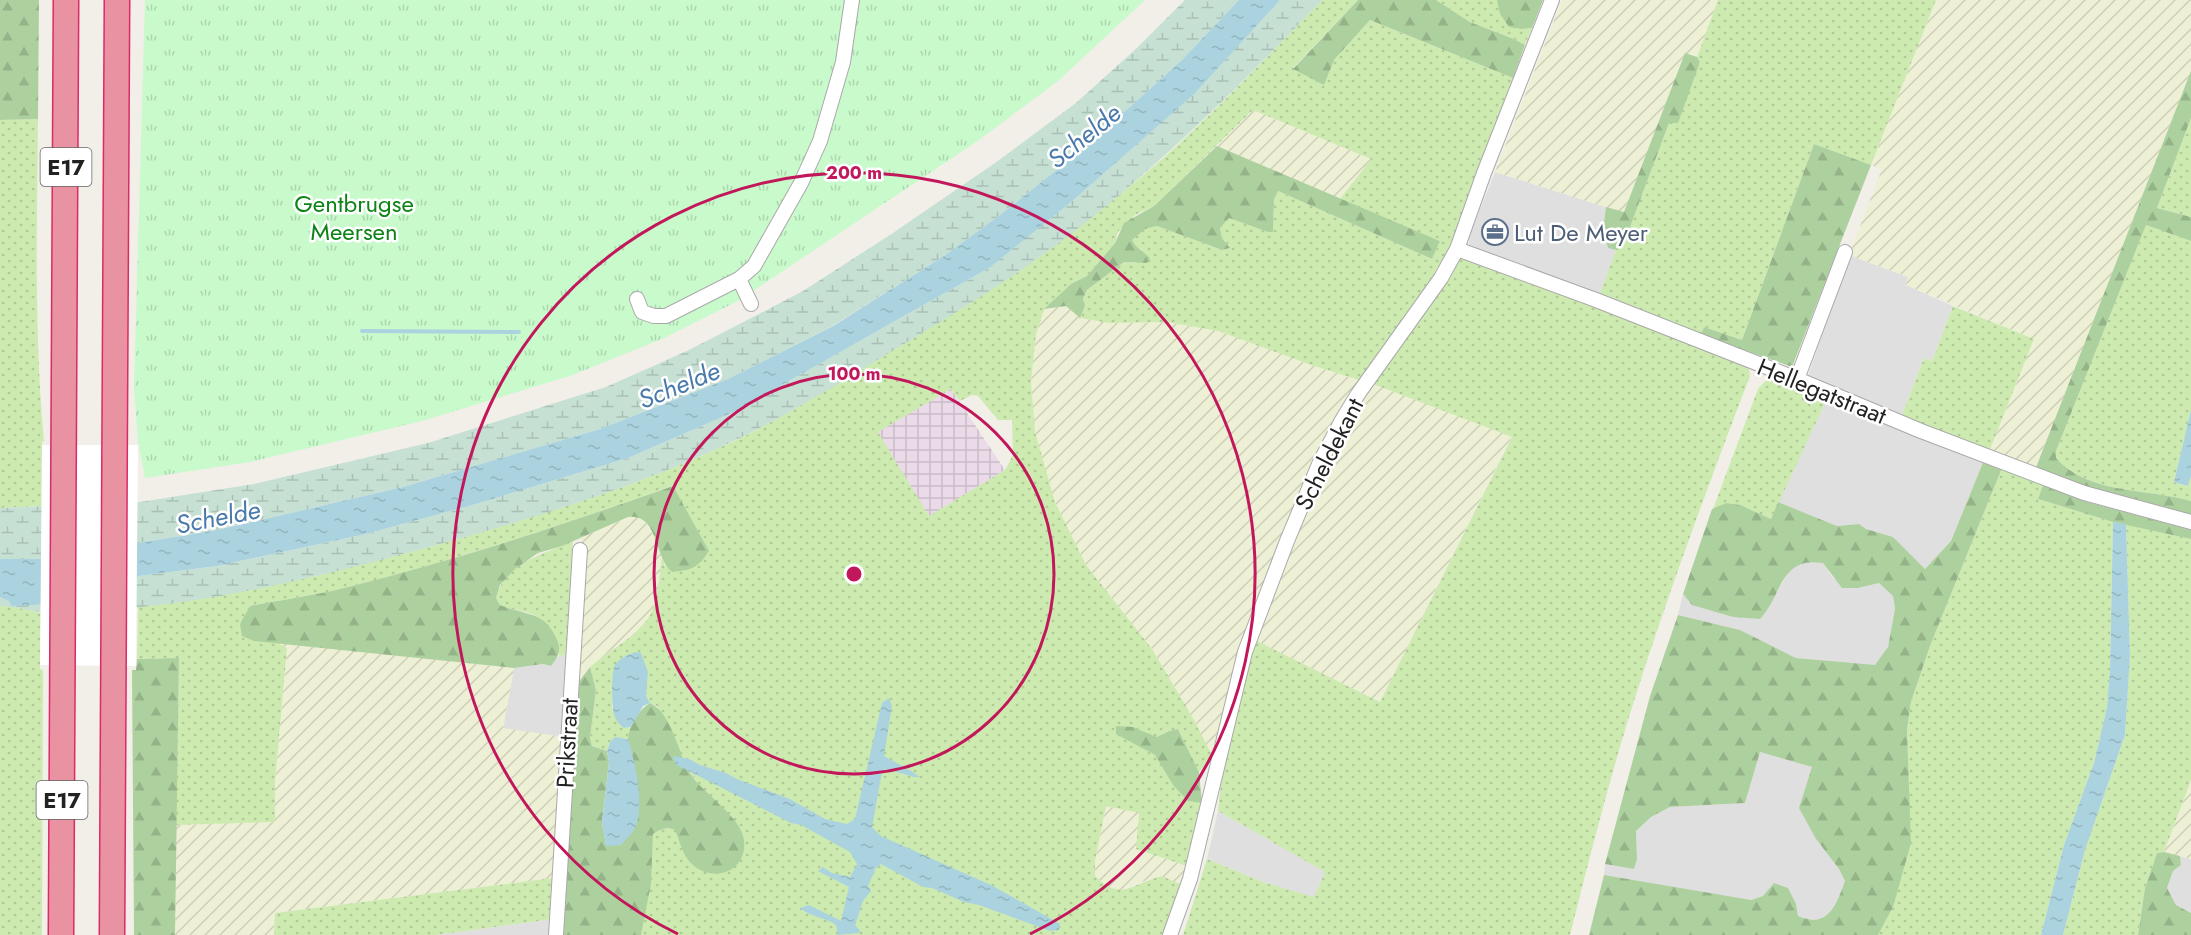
<svg xmlns="http://www.w3.org/2000/svg" width="2191" height="935" viewBox="0 0 2191 935" font-family="Jost,sans-serif">
<style>
.residential{fill:#e0dfdf}
.industrial{fill:url(#industrial-grid)}
.farmland{fill:url(#farmland-furrows)}
.grass{fill:url(#grass-dots);fill-rule:evenodd}
.forest{fill:url(#forest-firs)}
.wetland{fill:url(#wetland-marsh)}
.park{fill:url(#park-tufts)}
.water{fill:url(#water-ripples)}
.pier{fill:#fff}
.lines{fill:none;stroke-linecap:round;stroke-linejoin:round}
.stream{stroke:#aad3df;stroke-width:4}
.minor-casing{stroke:#a9a9a9;stroke-width:16}
.motorway-casing{stroke:#dc2a67;stroke-width:27}
.minor{stroke:#fff;stroke-width:14}
.motorway{stroke:#e892a2;stroke-width:24}
.ring{fill:none;stroke:#c2185b;stroke-width:3}
.labels{text-anchor:middle;dominant-baseline:central;stroke-width:5;stroke-linejoin:round;paint-order:stroke}
.shield{fill:#fff;stroke:#646464;stroke-width:1.5}
.shield-label{font-size:22px;font-weight:bold;fill:#222}
.park-label{font-size:24px;fill:#0c8416;stroke:#fff}
.service-label{font-size:24px;fill:#4e5e75;stroke:#fff;text-anchor:start}
.street-label{font-size:24px;fill:#222;stroke:#fff}
.water-label{font-size:26px;font-style:italic;fill:#4a7aab;stroke:#fff}
.centre{fill:#c2185b;stroke:#fff;stroke-width:3}
.ring-label{font-size:18px;text-anchor:middle;font-weight:bold;fill:#c2185b;stroke:#fff;stroke-width:5;stroke-linejoin:round;paint-order:stroke}
</style>
<defs>
<pattern id="industrial-grid" width="8" height="8" patternUnits="userSpaceOnUse" patternTransform="scale(1.5)"><rect width="8" height="8" fill="#ebdbe8"/><path d="M0 4h8M4 0v8" fill="none" stroke="#c9bcc7"/></pattern>
<pattern id="farmland-furrows" width="10" height="10" patternUnits="userSpaceOnUse" patternTransform="scale(1.5)"><rect width="10" height="10" fill="#eef0d5"/><path d="M-1 1l2-2M0 10L10 0M9 11l2-2" fill="none" stroke="#ccceb7"/></pattern>
<pattern id="grass-dots" width="8" height="8" patternUnits="userSpaceOnUse" patternTransform="scale(1.5)"><rect width="8" height="8" fill="#cdebb0"/><path d="M2 2h.1M6 6h.1" fill="none" stroke="#b0c997" stroke-width="1.8" stroke-linecap="round"/></pattern>
<pattern id="forest-firs" width="22" height="20" patternUnits="userSpaceOnUse" patternTransform="scale(1.5)"><rect width="22" height="20" fill="#add19e"/><path d="M5 1l3.5 6h-7zM16 11l3.5 6h-7z" fill="#95b388"/></pattern>
<pattern id="wetland-marsh" width="20" height="14" patternUnits="userSpaceOnUse" patternTransform="scale(1.5)"><rect width="20" height="14" fill="#c6e0d4"/><path d="M1 5h8M5 5V1M11 12h8M15 12V8" fill="none" stroke="#aac0b6"/></pattern>
<pattern id="park-tufts" width="24" height="20" patternUnits="userSpaceOnUse" patternTransform="scale(1.5)"><rect width="24" height="20" fill="#c8facc"/><path d="M3 7l-1-3M5 7V3M7 7l1-3M15 17l-1-3M17 17v-4M19 17l1-3" fill="none" stroke="#acd6af"/></pattern>
<pattern id="water-ripples" width="26" height="14" patternUnits="userSpaceOnUse" patternTransform="scale(1.5)"><rect width="26" height="14" fill="#aad3df"/><path d="M2 4q2-2 4 0t4 0M15 11q2-2 4 0t4 0" fill="none" stroke="#92b5bf"/></pattern>
</defs>
<rect width="100%" height="100%" fill="#f2efe9"/>
<path class="residential" d="M1495,172L1606,207L1603,230L1608,248L1616,250L1599,296L1469,248V237Z
M1849,255L1908,277L1906,285L1953,306L1932,361L1924,358L1901,417L1808,376Z
M1827,399L1984,460L1951,541L1925,569L1893,537L1866,529L1859,524L1837,526L1778,502Z
M1815,561L1823,563L1834,579L1858,588L1879,583L1893,596L1895,609L1888,647L1875,666L1796,658L1740,630L1678,615L1683,594L1692,605L1776,594L1788,573L1797,563Z
M567,655L565,737L503,729L514,668L543,664L550,666L559,656Z
M1760,752L1812,767L1816,839L1839,869L1845,881L1834,911L1821,919L1807,920L1798,916L1796,904L1763,896L1751,900L1733,898L1604,875L1605,864L1634,869L1637,859L1636,831L1651,817L1670,807L1745,803Z
M1218,811L1326,872L1314,898L1263,882L1207,859Z
M2180,856L2191,859V913L2176,905L2167,888L2173,871L2181,865Z
M553,919L551,935H436Z"/>
<path class="industrial" d="M951,389L1005,470L928,517L877,432Z"/>
<path class="farmland" d="M1562,0H1718L1697,57L1685,54L1624,213L1495,172Z
M1936,0H2191V71L2035,470L1989,452L2034,339L1906,285L1908,277L1849,255L1882,169L1871,165Z
M1253,110L1371,159L1340,199L1217,146Z
M1066,306L1080,318L1109,323L1166,322L1218,331L1311,365L1359,380L1329,431L1213,757L1193,718L1152,649L1086,565L1055,502L1045,472L1035,432L1031,381L1036,334L1044,309Z
M1373,384L1512,436L1380,702L1257,642L1321,472L1340,435Z
M637,516L644,519L658,543L662,557L657,596L653,610L643,625L590,667L570,688L582,537L629,517Z
M276,642L514,668L503,728L565,737L553,878L275,913L274,935H175L176,825L275,821V782L287,648Z
M2191,780V859L2164,852Z
M1106,806L1140,813L1137,849L1187,866L1182,885L1147,880L1119,891L1107,887L1095,876V861Z"/>
<path class="grass" d="M1322,0H1358L1293,68L1324,84L1334,60L1370,20L1513,78L1452,242L1438,273L1419,302L1359,380L1311,365L1218,331L1166,322L1109,323L1080,318L1085,306L1083,300L1087,290L1124,262L1136,263L1142,250L1134,245L1132,239L1145,229L1157,226L1222,250L1230,248L1222,238L1220,227L1229,218L1268,232H1273L1274,199L1278,191L1432,259L1440,241L1340,199L1371,159L1253,110L1154,206L1135,215L1118,232L1115,243L1087,276L1071,284L1044,310L1036,334L1031,381L1035,432L1055,502L1086,565L1152,649L1193,718L1213,757L1199,772L1178,729L1168,731L1157,738L1141,730L1142,748L1155,755L1163,767L1202,803L1187,866L1136,849L1139,813L1106,806L1095,861V876C1122,902 1130,884 1162,876L1182,885L1162,935H641L653,834C660,829 667,827 676,830L687,859L733,819L704,791L691,774L657,706L650,703L646,697L613,673L612,708L624,728L631,727L628,739L621,738L610,742L607,751L592,746L590,738L596,690L590,667C610,649 642,635 653,609C659,593 659,574 662,557L666,568L672,486C563,525 453,561 340,589C311,596 280,600 250,606L254,641L276,642L287,648L275,782V822L176,825L179,658L137,659L138,607C256,593 371,564 485,531C566,507 646,482 723,446C771,425 815,396 860,370C961,311 1058,248 1147,172C1209,119 1265,59 1322,0ZM951,389L960,401L972,395L978,396L998,420H1012L1013,455L1005,470L929,516L878,432Z
M1436,0H1497L1499,5L1522,29L1532,28L1525,45L1514,39L1470,22Z
M1718,0H1936L1871,165L1814,144L1742,340L1704,327L1701,335L1599,296L1616,250L1624,243L1669,123L1700,63L1697,57Z
M2191,118V217L2157,208Z
M38,119C37,227 34,334 44,441L42,442V506L0,508V120Z
M2146,225L2191,241V410L2174,482L2188,486L2191,476V501C2147,488 2089,495 2056,458V451Z
M1465,258L1493,266L1744,365L1749,370L1750,376C1712,475 1675,575 1642,676C1614,761 1592,848 1570,935H1183L1207,859L1263,882L1314,897L1325,872L1218,811C1223,753 1240,697 1255,640L1380,702L1512,437L1373,384L1458,260Z
M1953,306L2034,339L1989,452L1901,417L1924,358L1932,361Z
M1770,376L1827,399L1771,519L1739,505L1726,503L1713,509L1758,389Z
M2002,468L2043,485L2038,499L2113,522L2110,669L2107,707L2094,763L2064,845L2041,935H1878L1893,907L1909,808L1907,730L1911,702L1930,646Z
M2126,524L2191,539V780L2164,852L2157,853L2145,888L2138,935H2063L2085,850L2125,735L2130,656Z
M573,541L567,655L559,656C560,646 557,642 552,634C536,606 524,616 500,605L496,598C506,561 543,555 573,541Z
M0,606H12L41,613L40,669L43,670L42,935H0Z
M553,878V919L436,935H274L275,913Z"/>
<path class="forest" d="M0,0H39L38,119L0,120Z
M1358,0H1436L1470,22L1514,39L1525,45L1513,78L1370,20L1334,60L1324,85L1293,69Z
M1497,0H1543L1532,28L1522,29L1509,27L1500,14Z
M1685,53L1697,57L1700,62L1678,123H1669L1624,243L1616,250L1608,248L1603,230L1606,207L1624,212Z
M2191,71V118L2157,208L2191,217V241L2146,225L2056,451V458C2089,495 2147,488 2191,501V516L2088,489L2035,470Z
M1814,144L1871,165L1792,367L1701,335L1704,327L1742,340Z
M1217,146L1440,241L1432,259L1278,191L1274,199L1273,232H1268L1229,218L1220,228L1222,238L1230,248L1222,250L1157,226L1145,229L1132,240L1135,245L1150,258L1147,263L1124,262L1087,290L1083,299L1085,306L1080,318L1066,306L1044,309L1071,284L1087,276L1115,243L1124,223L1154,206Z
M1984,460L2002,468L1930,646L1911,702L1907,730L1911,843L1893,907L1878,935H1589L1604,875L1751,900L1763,896L1774,883L1788,888L1796,904L1798,916C1829,929 1836,905 1845,881L1839,869L1816,839L1799,808L1812,767L1760,752L1745,803L1670,807L1651,817L1636,831L1637,859L1634,869L1605,864L1650,696L1678,615L1740,630L1796,658L1875,665L1888,647L1895,609L1893,596L1879,583L1858,588H1842L1823,563C1780,556 1783,594 1760,619L1733,617L1692,605L1683,594L1712,509L1726,503L1740,505L1771,519L1778,502L1837,526L1859,524L1866,529L1893,537L1925,569L1951,541Z
M2043,485L2087,502L2191,530V539L2113,522L2038,499Z
M673,486L709,551C698,568 692,570 672,572C654,558 659,513 628,517L562,546L538,553L515,569L500,585L496,598L500,605C525,616 545,610 557,640C562,651 558,657 551,666L543,664L514,668L254,641L242,636L240,624L250,606C280,600 311,596 340,589C453,561 563,525 673,486Z
M179,658L175,935H134L132,670H136L137,659Z
M590,667L596,690L590,738L592,746L607,751L609,762L602,822L606,845H621L637,780L628,739C629,726 638,710 650,703C671,712 678,752 690,773C703,794 741,816 744,840C748,874 708,885 688,860C682,852 679,839 675,830C667,826 660,829 653,834L651,884L641,935H561L567,691L580,680Z
M1116,726L1133,727L1157,737L1169,731L1178,729L1199,772L1202,803L1188,801L1173,785L1155,755L1116,734Z
M2164,852L2180,856L2181,865L2173,871L2167,888L2176,905L2191,913V935H2138L2145,888L2157,853Z"/>
<path class="wetland" d="M1185,0H1239L1181,61L1082,150L1000,215L944,256L832,326L728,379L600,429L403,487L217,530L41,559H0V508L140,502L254,484L428,443L606,387L687,351L757,315L803,291L893,233L995,163L1076,103L1138,47Z
M1280,0H1322C1244,82 1164,162 1075,231C1013,279 946,319 879,359C828,390 776,422 721,447C625,491 524,521 422,549C330,574 237,597 142,607C110,610 76,613 44,612C29,612 15,606 0,606V597L9,601L78,602L139,576L217,566L366,534L476,504L628,458L736,411L989,268L1259,22Z"/>
<path class="park" d="M145,0H1145L1058,81L979,140L738,301L662,339L570,376L422,421L250,462L145,478L138,441L134,388Z"/>
<path class="water" d="M1239,0H1280L1194,94L1072,201L989,268L736,411L628,458L476,504L366,534L217,566L139,576L78,602L12,606L9,601L0,597V559H41L217,530L403,487L600,429L728,379L833,326L944,256L1000,215L1082,150L1181,61Z
M2191,410V476L2188,486L2174,482Z
M2113,522L2126,524L2130,656L2125,735L2085,850L2063,935H2041L2064,845L2094,763L2107,707L2110,669Z
M635,652L641,653L648,672L646,696L650,703L643,706L631,727L624,728C620,725 617,722 615,717C611,709 611,673 615,665C620,658 628,655 635,652Z
M889,698L892,706L884,756L908,769L920,777H914L886,769L882,772L872,827L881,836L993,886L1060,924L1059,930L1050,931L979,905L964,902L932,888L923,887L881,864L876,868L868,886L871,891L863,901L855,926L860,930L859,933L838,935L836,925C825,917 810,917 800,908L809,905L841,921L849,887L818,871L823,867L832,873L850,877L857,864L850,852L801,825L791,823L675,764L673,756L689,759L700,765L726,773L739,780L790,799L825,819L847,824L855,819L882,703Z
M615,737L628,739C635,763 646,807 634,830C631,835 625,840 621,845L606,846L602,822L609,762L607,751L610,742Z"/>
<path class="pier" d="M42,445H138L136,666L40,665Z"/>
<g class="lines">
<path class="stream" d="M362,331L519,332"/>
<defs>
<path id="minor" d="M1457,249L1596,300L1797,379L1921,431L2084,493L2191,522
M739,279L751,304
M637,299L642,312L654,316H666L739,279L754,266L801,183L820,141L843,62L852,0
M1797,379L1845,252
M556,935L580,550
M1170,935L1190,879L1245,652L1287,541L1320,462L1341,422L1358,394L1441,278L1457,249L1484,173L1552,0"/>
<path id="motorway" d="M61,935L66,0
M112,935L117,0"/>
</defs>
<use href="#minor" class="minor-casing"/>
<use href="#motorway" class="motorway-casing"/>
<use href="#minor" class="minor"/>
<use href="#motorway" class="motorway"/>
</g>
<g class="ring">
<circle cx="854" cy="574" r="200"/>
<path d="M678 934A401 401 0 1 1 1030 934"/>
</g>
<defs>
<symbol id="office-ring" viewBox="-11 -11 22 22"><circle r="9.5" fill="#fff" stroke="#5c6f8a" stroke-width="1.5"/><path d="M-6-3h4V-5.5h4V-3h4V5H-6ZM-1-4.5V-3h2v-1.5ZM-6 0V1H6V0Z" fill="#5c6f8a"/></symbol>
</defs>
<g fill-rule="evenodd">
<use href="#office-ring" x="1480" y="217" width="30" height="30"/>
</g>
<g class="labels">
<g class="shield">
<rect x="40.5" y="148" width="51" height="38" rx="4.5"/>
<rect x="36.5" y="781" width="51" height="38" rx="4.5"/>
</g>
<g class="shield-label">
<text x="66" y="167">E17</text>
<text x="62" y="800">E17</text>
</g>
<g class="park-label">
<text x="354" y="203">Gentbrugse<tspan x="354" dy="28">Meersen</tspan></text>
</g>
<g class="service-label">
<text x="1514" y="232">Lut De Meyer</text>
</g>
<g class="street-label">
<text transform="translate(1822 391) rotate(22)">Hellegatstraat</text>
<text transform="translate(1329 454) rotate(-63)">Scheldekant</text>
<text transform="translate(567 743) rotate(-87)">Prikstraat</text>
</g>
<g class="water-label">
<text transform="translate(1084 136) rotate(-39)">Schelde</text>
<text transform="translate(679 385) rotate(-22)">Schelde</text>
<text transform="translate(218 517) rotate(-11)">Schelde</text>
</g>
</g>
<circle cx="854" cy="574" r="9" class="centre"/>
<g class="ring-label">
<text x="854" y="179">200 m</text>
<text x="854" y="380">100 m</text>
</g>
</svg>
